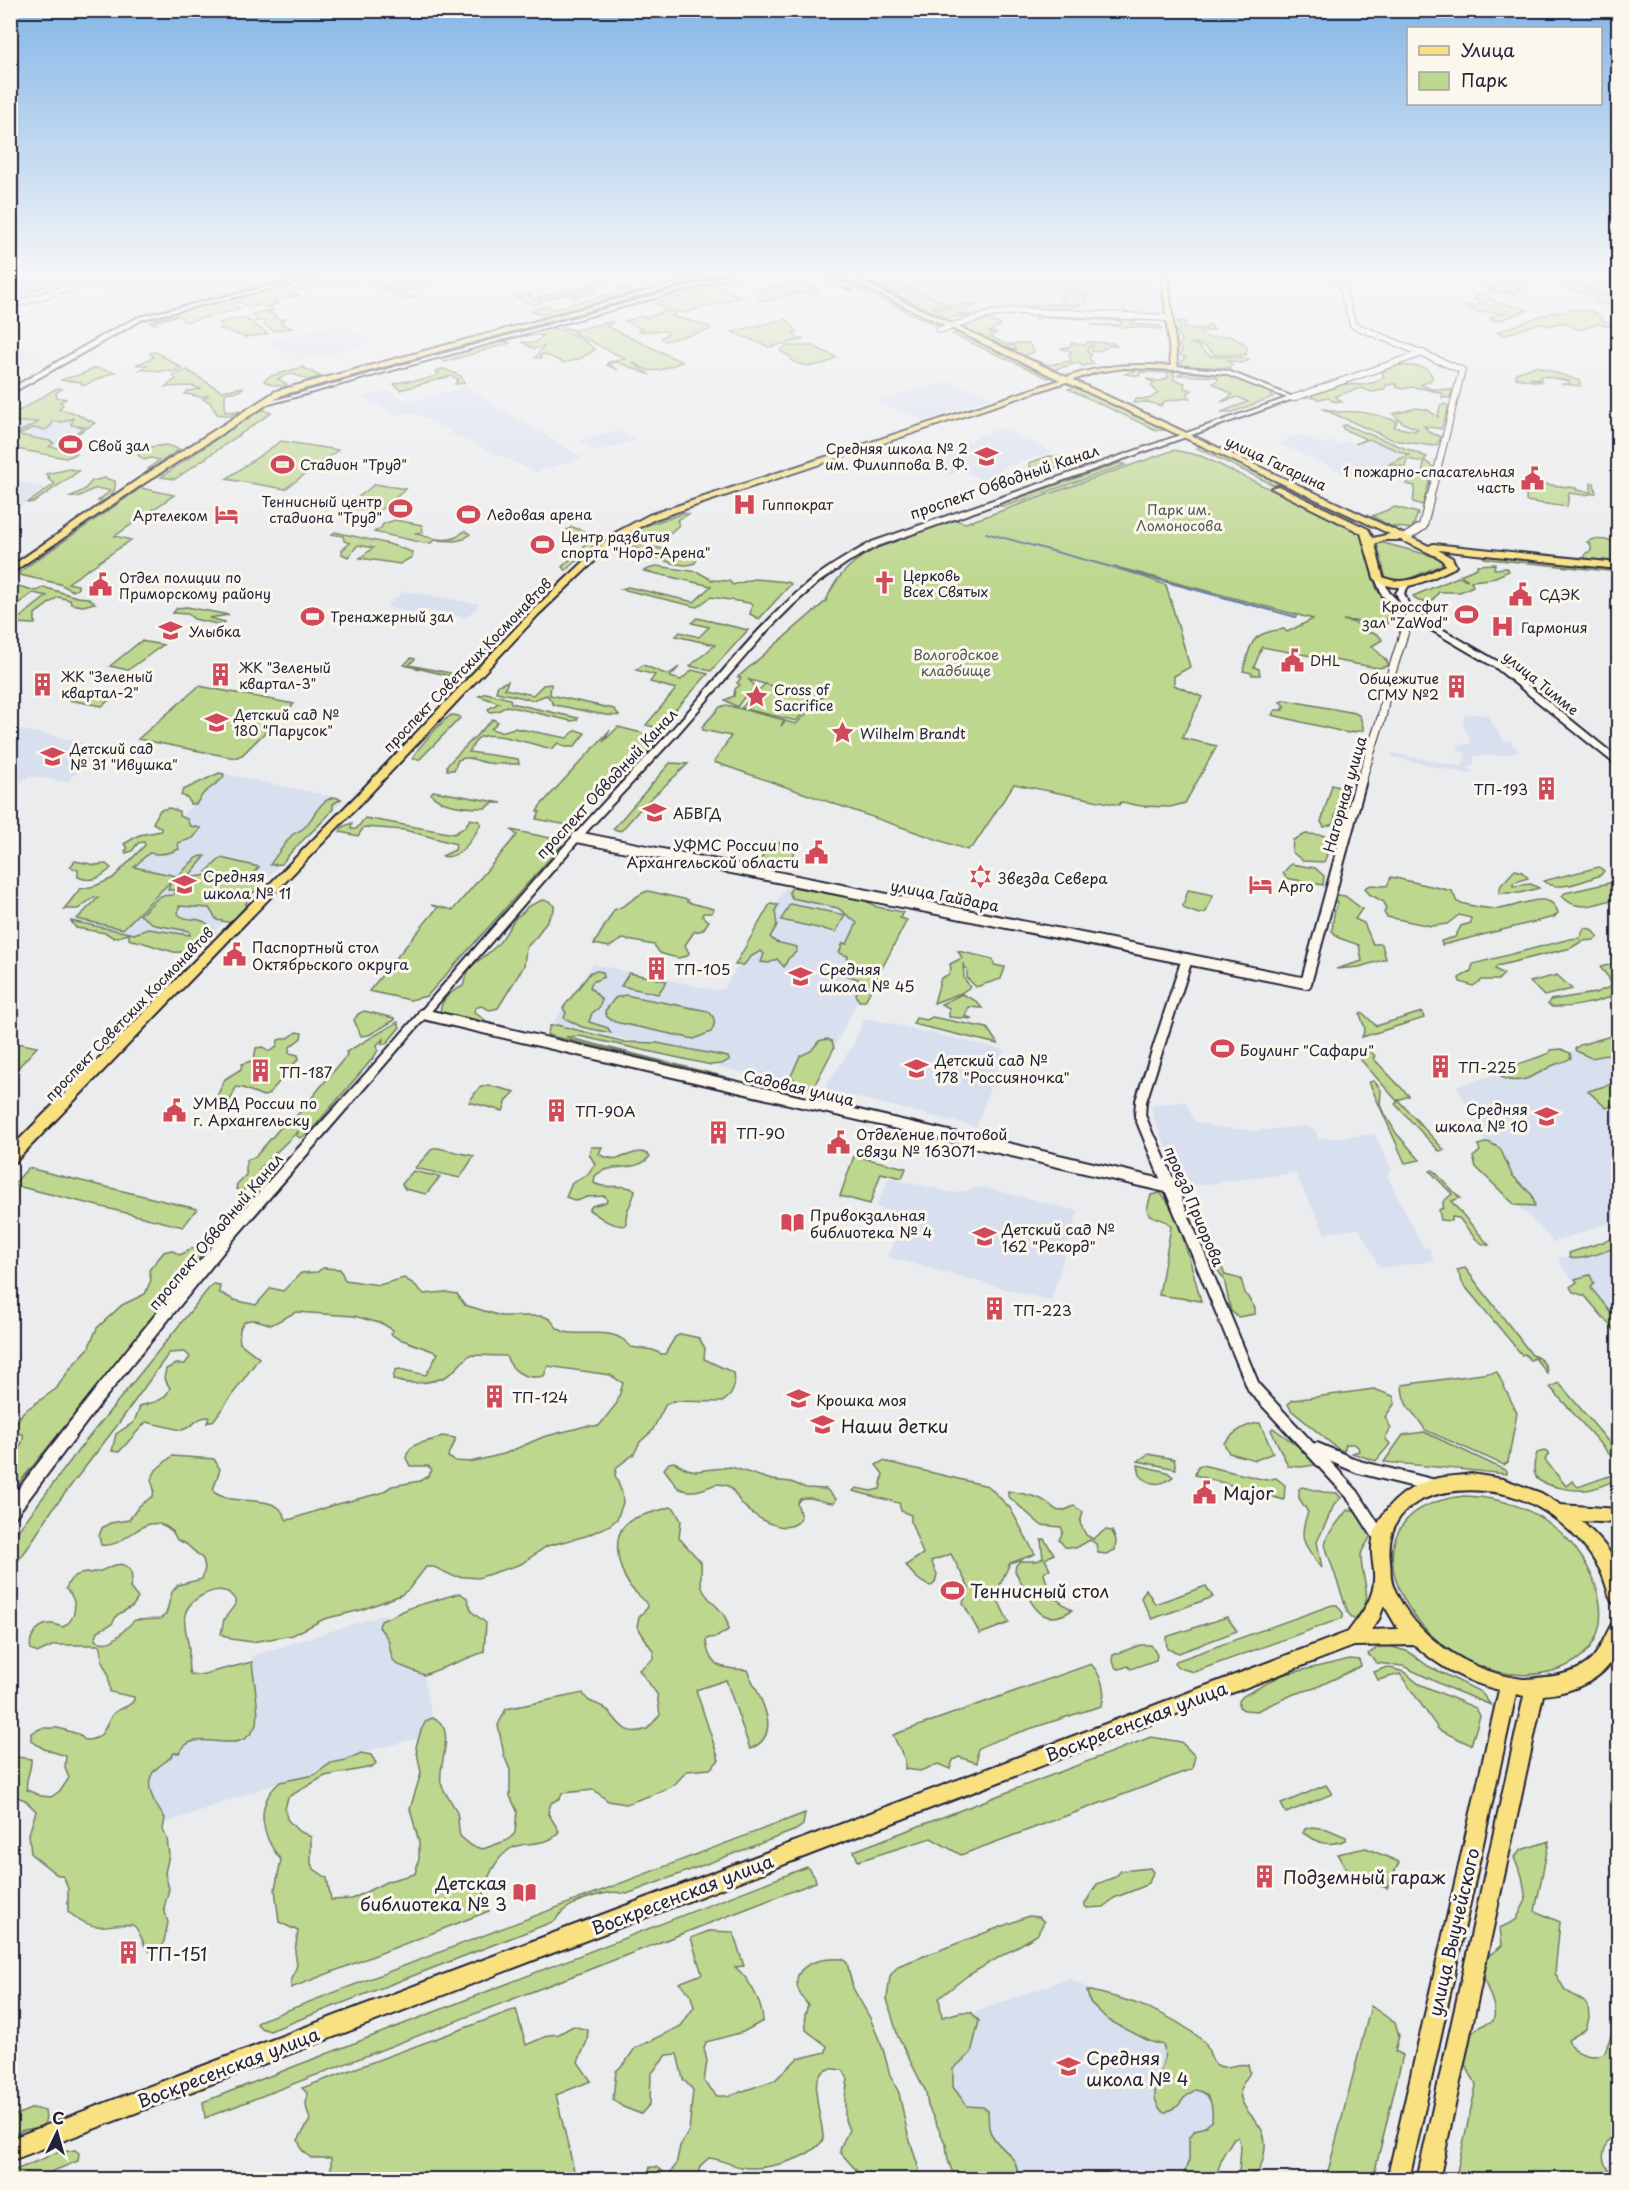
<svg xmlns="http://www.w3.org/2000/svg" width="1629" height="2190" viewBox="0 0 1629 2190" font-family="'Playpen Sans',sans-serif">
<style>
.built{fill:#d8dfee}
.green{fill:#bdd78e;stroke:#707c64;stroke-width:1.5}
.water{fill:#8ebae6;stroke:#637da2;stroke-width:1.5}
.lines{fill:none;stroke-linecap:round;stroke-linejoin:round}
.stream-far1{stroke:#637da2;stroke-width:1.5}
.stream{stroke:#637da2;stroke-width:2}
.tertiary-far3-casing{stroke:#22223b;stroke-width:8}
.tertiary-far2-casing{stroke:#22223b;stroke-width:10}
.tertiary-far1-casing{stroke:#22223b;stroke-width:14}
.tertiary-casing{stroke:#22223b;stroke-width:16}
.secondary-casing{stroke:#22223b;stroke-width:4}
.primary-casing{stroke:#22223b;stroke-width:4}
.tertiary-far3{stroke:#fbf7ec;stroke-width:6}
.tertiary-far2{stroke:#fbf7ec;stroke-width:8}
.tertiary-far1{stroke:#fbf7ec;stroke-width:10}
.tertiary{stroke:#fbf7ec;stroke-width:12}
.secondary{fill:#fbf7ec;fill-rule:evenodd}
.primary{fill:#f9e181;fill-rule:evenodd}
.rail{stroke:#22223b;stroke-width:1.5}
.labels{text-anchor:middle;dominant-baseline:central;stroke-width:6;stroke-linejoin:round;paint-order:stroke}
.far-poi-label{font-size:14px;fill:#22223b;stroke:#fbf7ec;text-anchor:start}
.far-street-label{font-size:14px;fill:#22223b;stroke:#fbf7ec}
.far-park-label{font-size:14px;fill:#505854;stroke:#fbf7ec}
.street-label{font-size:15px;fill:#22223b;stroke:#fbf7ec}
.poi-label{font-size:15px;fill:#22223b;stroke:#fbf7ec;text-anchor:start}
.near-poi-label{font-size:18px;fill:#22223b;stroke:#fbf7ec;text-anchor:start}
.near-street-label{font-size:18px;fill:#22223b;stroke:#fbf7ec}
</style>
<rect width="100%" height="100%" fill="#ebeced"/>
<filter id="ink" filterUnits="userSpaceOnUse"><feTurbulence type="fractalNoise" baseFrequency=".0167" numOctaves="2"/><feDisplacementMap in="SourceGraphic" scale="12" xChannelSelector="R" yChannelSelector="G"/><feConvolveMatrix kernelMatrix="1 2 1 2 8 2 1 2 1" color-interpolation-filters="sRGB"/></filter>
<g filter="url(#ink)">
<path class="built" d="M122,276H297L143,314L93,283Z
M855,276H1153L1160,312L1151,315L1097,313V310L1084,309L1083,312L1025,309V306H1011V308H1004L955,322Z
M1415,276H1490L1460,286Z
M1565,276H1618V301L1601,294L1604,291L1596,288Z
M342,323L374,343L311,359L306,357L295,360L270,345L274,340Z
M11,345L38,350L23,361L46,365L27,364L11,372Z
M953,382L993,397L924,421L876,401L931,385Z
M467,386L481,396L583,458L536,472L449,433L452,431L416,414L407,413L397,416L362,397L388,390L407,402Z
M11,411L96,421L46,451L11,443Z
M1002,428L1052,452L1001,469L1013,476L990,484L964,471L948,475L919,459Z
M617,431L636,440L596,452L580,441Z
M1302,435L1321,444L1329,441L1338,445L1349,441L1355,444L1369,439L1410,455L1350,476L1282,445L1281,443L1291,437Z
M24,482L46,488L11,512V484Z
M404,591L409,592L479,604L467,617L420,609L416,613L386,607Z
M1465,714L1487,715L1504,741H1510L1519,752L1504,755L1474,756L1473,766L1468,767L1474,773L1468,774L1392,757L1393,753L1462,767L1466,753L1456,751L1460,749L1457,745L1472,744L1463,724Z
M11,728L73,740L100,749L67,782L29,776L11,790Z
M225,774L344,799L197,949L73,920Z
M785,888L903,912L813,1088L719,1067L722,1061L553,1023L593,964L715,990L724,989Z
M871,1019L1004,1050L976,1127L831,1091L825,1086L853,1046L863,1021Z
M1618,1038V1220L1553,1242L1484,1170L1488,1148L1457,1086Z
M1186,1102L1194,1121L1210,1126L1255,1131L1307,1126L1314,1130L1319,1139L1374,1134L1392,1170L1387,1176L1423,1247L1429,1248L1434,1261L1380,1268L1359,1229L1325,1233L1295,1173L1183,1187L1153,1117L1152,1104Z
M889,1178L954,1193L982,1187L1078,1211L1051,1301L888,1257L906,1217L876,1207Z
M1618,1240V1332L1564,1270L1558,1258L1574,1256Z
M386,1614L387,1618L381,1621L379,1626L390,1644L393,1661L396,1664L424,1675L432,1718L426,1721L418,1738L361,1753L346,1760L336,1761L314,1775L280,1782L163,1824L162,1814L151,1797V1782L154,1770L168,1762L174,1753H179L181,1748L195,1740H215L231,1743L245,1738L258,1720L252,1656Z
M1069,1978L1204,2051L1241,2126L1198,2179H970L912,2035Z"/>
<path class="green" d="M297,276H311L146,314Z
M327,276H359L363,279L347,282L341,280L299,290L288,286Z
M363,276H414V279L427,284L403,293L406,297H416L404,300L383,290L386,287L371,284Z
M717,276H726L560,321L556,319Z
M794,276L816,288L813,290L818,294L798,293L765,301L756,298L762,289L785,284Z
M830,276H839L940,324L935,325Z
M856,276H883L895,281L880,286L893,287L894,291L906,290L896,286L909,284V287L950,305L933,307L935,309C948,310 967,300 978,304L966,309V312L958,314L971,315L947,318Z
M1545,276C1567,276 1586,283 1605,293L1601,294L1618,301V311L1610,310L1614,306L1595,302L1594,295C1576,294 1562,284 1545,276Z
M599,277L609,279L605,285L597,288V291L574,298L571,297L579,291L539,301L541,303L534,305L516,297L532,293L528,296L534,299L602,282L597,278Z
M1487,277L1514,278L1516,280L1513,281L1525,289L1516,291L1515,294L1490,291L1487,290L1492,288L1479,282Z
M721,284L720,287L740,297L685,313L676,312L655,303Z
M620,286L629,289L631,293L556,313L541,314L531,311L547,305L554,309L622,291L617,287Z
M281,287L299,295L274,301L278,304L265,308L260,305L248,307L239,302L231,304L240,309L186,322L178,316L153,322L158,325L149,322L176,315L155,319L153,317Z
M1068,290L1088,293L1084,304C1064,310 1044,314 1023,307L1047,304L1071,305L1060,302L1063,298L1060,293Z
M1480,294L1489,295V298L1500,303L1529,310C1516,313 1504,322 1491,320L1490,318L1504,313L1480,312L1462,306L1482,304L1473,299Z
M274,309L269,313L276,315L274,319H285L280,323L292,328L273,331L264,325L265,321H255L256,317L251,315Z
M661,309L677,313L671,316C684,319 696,322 710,327V330L665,341L661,338L668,334V332C657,329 649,333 638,331L642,329L625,321L642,316L646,318L663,312Z
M1569,309L1592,311L1602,318V321L1618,326V329L1598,324L1579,330L1563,322L1548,326L1539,323L1505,335L1497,332L1543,315L1547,316L1551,312H1568Z
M1009,314L1154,319L1157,320L1132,321L1131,324L1160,326L1162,329L1091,325H1119L1122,323L1119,321L1044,317L1036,320L1033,316Z
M237,318H245L268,334L245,337L220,329L223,326L219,323Z
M786,319L797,332L793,333L798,339L803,338V340L769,347L732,332Z
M978,320H990L1001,325L989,332L997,333L989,336L1006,344L1029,343L1034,352L1024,356L1048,365L1071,361L1069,354L1072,352L1060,348L1069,347L1072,343L1086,345L1087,342L1113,343L1117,346H1109C1105,349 1097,353 1091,351L1093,346L1088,347L1087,352L1092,355L1089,358L1094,364L1083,366L1078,363L1056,369L1060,374L1003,348L1016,350L1014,346L999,347L960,329L959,326Z
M612,321L613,323L606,326L682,362L660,370L649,371L631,362L650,375L617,362L609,364L618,370L607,365L608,362L626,359L574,333L576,332L560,327L576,330Z
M1180,321L1186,322L1184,328L1207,329L1206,325H1211L1214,330L1199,333C1208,341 1218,336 1229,336C1234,337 1242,343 1247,345L1246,355H1216L1201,344L1189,343L1199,346C1211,365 1234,352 1250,360L1241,363L1227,360L1233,365L1229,368L1184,366L1181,363L1185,357L1179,355L1182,350L1178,346L1182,342L1177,332L1180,326L1177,322Z
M554,329C567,329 587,342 595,350L579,359L564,363L544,354L540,355L541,358H535L544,346L534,349L521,342L535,343L543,335L511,337L524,333Z
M958,332L1053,377L1048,378L952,334Z
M502,340L510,343L445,362L438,358Z
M786,346H813L836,357C825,367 803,369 791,360V357L780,351Z
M156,352L182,368L172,372L166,370L159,372L154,370H140L148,365H136L154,357L150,353Z
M1397,365C1410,367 1427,363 1432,376L1431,380L1421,385L1431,389L1452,390L1450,398H1442L1443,394C1439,392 1417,387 1412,387C1405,388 1404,390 1396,387L1397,384L1386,385L1384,390L1372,392L1361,388L1335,396L1342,402L1332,401L1328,397L1320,399L1311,398L1313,395L1344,384L1362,385L1376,382L1377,380L1384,377L1382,373L1386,369Z
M1536,366L1580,381V386L1561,384H1569V381L1541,376V379L1529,378L1541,381L1538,382L1516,378V373Z
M302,367L320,376L308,380C297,375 291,371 278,379L287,384L285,386L272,385L264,381L268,377Z
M95,368L115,372L85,385L81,384V382L60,380L82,374Z
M444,369L461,376L464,383L455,384L458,379L451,376L400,390L394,384C408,378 424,384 440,373L436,372L438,370Z
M1137,369L1174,373V380L1185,383L1184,388L1192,390L1187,394L1190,398L1165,401L1161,406L1147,402L1133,403L1136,399H1149L1158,393L1151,386L1155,383L1146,379L1160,381L1168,378V373L1140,372V376L1125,374Z
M187,370L221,391L244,387L239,391L225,393V412L240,411L230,416L217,414L210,402L203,399L209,395L202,397L185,394L188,391L202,389L192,386L165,387L176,379L173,375Z
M1199,371C1220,373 1261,380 1273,397L1233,412H1221L1248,402L1238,397L1221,402L1233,395L1213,383L1218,380L1217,377L1178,375L1184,372Z
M1075,387L1162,428L1165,430H1156L1068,389Z
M57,388L62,389L56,393L57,397L66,399L60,402L63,405L59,409L72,412L95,423L68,439L84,427L71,425L73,418L63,422L52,421V425L45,430L32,428L21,434L17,433L39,422H18L11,418V409L19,411Z
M1445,404L1449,407L1441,429L1424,426L1429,432L1441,437L1438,444L1433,446L1393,440L1323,409C1329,408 1335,413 1341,412C1361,410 1377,415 1397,421L1394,427L1415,431L1418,429L1403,423L1393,414L1417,408L1428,410L1438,417L1440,406Z
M264,410L271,413L175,479L161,477L258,411Z
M1346,425L1427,457L1424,460L1433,467L1423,505L1413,502L1415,486L1406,484L1411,479L1409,475H1422L1424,462L1407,459L1405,467L1389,464L1409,455L1369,439L1355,444L1366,439L1343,429L1342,426Z
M19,435L50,441L54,443L49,447L68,449L77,454L66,458L11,448V436Z
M281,441L338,450L285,489L226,479Z
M167,445L179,449L151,469H148L159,460L151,458L144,460L138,455L149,447Z
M1200,446H1204L1354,519L1346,520L1197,448Z
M1174,450L1201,456L1360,532L1377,590L1400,615L1391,612L1380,603L1388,615L1387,624L1343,620L1371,627L1365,629L1366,632L1377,634L1381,638L1382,640L1372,646L1387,661L1388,666L1378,668L1262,647L1254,667L1259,669L1260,675H1252V673L1243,671C1252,640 1251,633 1284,629L1287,632L1313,619L1116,567L1166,585L1190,667L1174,676V685L1202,697L1182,738L1217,746L1185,803L1170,807L1141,806L1121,802L1119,805L1014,784L974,845L967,850L714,762L731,736L703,730L702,727L720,707L726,705L784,720L781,726L785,721L796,724L822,698H819L796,721L741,708L765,684L801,693L749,680L757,688L745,696L737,707L725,700L734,696L735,689L740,685L737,683L741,678L738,677L826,601C847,546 905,538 956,520L965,523L981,518Z
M1049,456L1063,457L1085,466C1071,465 1059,469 1045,470L1044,475L1029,466V463Z
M1120,463L1125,465L1006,506H995Z
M70,469L79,471L34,502L27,503L55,484L48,479L50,477L46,474Z
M105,478L115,481C116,492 111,502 98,501L110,491C86,483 88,499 70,497L84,490L92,481Z
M1527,482L1576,488V490L1591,492V483H1594L1596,493L1584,495L1569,493L1567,507L1526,501L1527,485L1524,483Z
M375,484L406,489L378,512L346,507Z
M141,488L174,495L115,536L131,540L68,583L78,585V589L73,591L60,584L20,575L19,572Z
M1395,507L1418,513L1412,529L1390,526L1372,516Z
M683,513L689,514L677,520L679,525L668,535L649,532L646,534L636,532C647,522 669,520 683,513Z
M395,520L422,525L423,532L415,533C425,537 446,543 456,537C459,536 461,533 465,531L470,534L464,539L455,541L434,540L431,543H424L374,532L381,528L383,524Z
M572,527L598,536L599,541L566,570L562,567L589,541L583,540L580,534L563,532Z
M335,532L389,544L412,552V557L400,564L360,558L373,548L358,545L348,557L342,554V550L350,543L344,541L343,536L332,534Z
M1593,539L1618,541V563L1584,559L1586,553L1591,551V545L1587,542Z
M629,542L692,555L697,559L695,563C677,571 647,552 629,545Z
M1380,542L1436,557L1443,559L1441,565L1404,581L1399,582L1386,579L1377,544Z
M1482,555L1618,568V572L1489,559L1484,558Z
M1495,564L1494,569L1507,568L1509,571L1491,579L1471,581L1473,586L1460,592H1439L1431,602L1418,601L1413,596L1458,577L1468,580L1460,575L1477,568V565Z
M656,566L698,572L712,580L729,581L733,585L754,579L788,582L791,584L759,619L750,614L752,605L749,603L711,597L697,607L621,589L628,587L694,602L711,586L644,571Z
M10,584L37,591L43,587L77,597L88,598L95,603L83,606L71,604L70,600L58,597L35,614V624L13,623L47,596L33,593L11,609Z
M187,607L229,615L209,618L225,622L222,625L194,619L188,614L173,613L177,608Z
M697,618L748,630L711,671L690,666L715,645L676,636L680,632L699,637L709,627L692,623Z
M141,641L163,645L128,670L110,666Z
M489,649L494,651L470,677H454L404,665L411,658L415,659L409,665L455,674L474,656Z
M643,665L668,675L679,667L670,677L681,680L692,670L708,674L659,728L646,725L676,689L650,682L655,675L636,670Z
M508,681L505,689L533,695L543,685L551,684L550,695L614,709L619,715C612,719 566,706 554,705L547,695L533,700L496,692L498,685Z
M199,686L294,704L242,755L235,758L138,739Z
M80,690L114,696L102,706L68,700Z
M486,693L510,699L511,703L578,718L577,720L571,721L507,706L498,711L490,712L488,709L499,703L479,696Z
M1285,700L1355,713L1360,716L1364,730L1348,733L1272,715L1275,710H1283L1282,708L1286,707L1280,702Z
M452,715L459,716L460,718L420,759H413C413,753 444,718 452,715Z
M493,719L498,722L491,729L501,732L514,728L567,738L576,730L585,733L574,747H566L558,743L552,749C536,746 487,727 476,740C474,744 471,749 469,752L518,759L519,764C510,764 497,764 488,763C476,761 469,755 458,760L454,770H447V765Z
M618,727L658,737L656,743L619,782L604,783L571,823L567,825L536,819L540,812H537L540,806L610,730L603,742Z
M670,763L688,764L642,807L621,831L613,829Z
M219,773L224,774L223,778L203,794L196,804H190L188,798L181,795L183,790Z
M1332,785L1343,788L1333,824L1324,827L1321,822Z
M433,791L502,803H493L485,808C469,808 441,807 431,794Z
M334,797L341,799L333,804V809C319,829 294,844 282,864L270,865C272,861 288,840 292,835C296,832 301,831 305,827C314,817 319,801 334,797Z
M169,808L179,811V816L187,819L190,826L201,828L193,838L178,843L179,849C169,854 159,855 149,853L134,867L176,876L123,929L77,919L98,898L94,897L78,909H64L80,889L95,886L113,878L145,845L144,842L138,843L132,851L126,853L125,851L128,848L124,844L139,835L161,831V828L153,823L160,810Z
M365,818L454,834L465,827L470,819L479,821L481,824C474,837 459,861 442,856L455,850L456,844L405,830L364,827L358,836L340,832L342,827L352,823L351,829H356Z
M511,830L560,840L562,845L427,996L410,1000L369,991L438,907L431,905L453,910L517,835Z
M1306,834L1322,835L1330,839L1331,844L1324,862L1303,861L1292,852L1293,840Z
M772,841L797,847L787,866L768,863L760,860Z
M202,856H205L204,858L187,878L208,875L251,884L261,878L265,881L248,898L245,907L231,923L217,920L209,908L179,906L178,914C190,925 202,911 215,933C210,944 186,954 174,952C159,949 146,942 131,940L129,939V934L114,938L106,933L76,928L71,921L134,934L148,929L190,935L189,931L155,925L140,915L160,896L173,895L176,890H168L170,884L196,858Z
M221,858L259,867L245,881L206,872Z
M75,861L95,865L106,864L111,868C101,878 91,883 78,877V870L70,867Z
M1291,864L1315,868L1324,876L1323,885L1286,878L1283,873Z
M1599,867L1604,871L1601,875C1583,881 1559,893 1543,881Z
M1515,870L1522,872L1528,878L1513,883V886L1531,884L1539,888L1520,893H1499L1501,885Z
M1391,877L1452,891L1457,902C1471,906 1484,909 1499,909C1516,908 1551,887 1558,913L1554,917L1442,945L1441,941L1455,937L1461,926L1471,923V918L1459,915L1447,924L1431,926L1387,917L1384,913L1386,908L1384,902L1369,894L1365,888L1371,885L1387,886Z
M1618,881V898C1598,903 1577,914 1562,896L1565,893Z
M792,887L864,900L877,907L903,912L900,918L907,920L865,1001H859L856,995L857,992L854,988L858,979L846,975L844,971L848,956L839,953L843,943L847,944L857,923L838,908L792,898L789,892Z
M1188,890L1213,895L1206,912L1199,914L1185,909L1183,906Z
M648,891L688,900L687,902L714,909L712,913H703L702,916L709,921L703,930L694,932L685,945L689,953L687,956L678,958L666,955L660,953L654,945L623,939L609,947L594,944L614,910C629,906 634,895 648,891Z
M1338,895L1345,896L1362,909L1355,919L1364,923L1373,944H1382L1386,959L1359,967L1336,969L1362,961L1359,945L1339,938L1332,931L1334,914L1338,903L1335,897Z
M542,900L549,901L554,906V910L537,936L526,948L524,966L498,1008L490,1010L481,1006L475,1008L474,1012L485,1020L480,1023L440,1012C442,997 451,992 463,986C470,959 477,965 495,947C503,940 508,929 514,920C518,914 524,914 527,907Z
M770,904L778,905L775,911L777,925L770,937L776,942L797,947L796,952L788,959L784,967L777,959L769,963L761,962L764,954L761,951L750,957L744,965H735Z
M790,904L845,915L836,932L781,920Z
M1584,928L1591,929L1598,937L1594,940L1582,941L1571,948L1497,966L1495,969L1504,974L1498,980H1482L1473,986L1460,982L1459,978L1471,971L1473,964L1570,939L1580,938Z
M958,951L993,959L994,965L1005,967L1001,979L976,987L967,978V970L963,963L964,978L970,987L961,993L934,1003L941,978L948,975L951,969L950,964L962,958Z
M1618,963V994C1599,1002 1573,1008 1552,1007L1548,1004L1550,1000L1595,993L1610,987L1609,978L1600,967Z
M597,971L603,972L604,977L592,982L590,987L602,1000L599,1008L592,1013L589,1022L608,1028L611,1033L582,1027L564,1018L566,1013L563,1008L591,972Z
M629,973L667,981L658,994L621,986Z
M1557,975L1572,989L1544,996L1530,982Z
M962,994L976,1001L982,1008L969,1007L965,1016L974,1019L949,1017V1008L941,1004Z
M625,995L708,1011C716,1018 716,1023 711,1032L694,1039L615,1022L607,1017L605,1011L615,998Z
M364,1011L394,1018L395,1020L369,1035L361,1036L354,1020L358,1014Z
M1422,1012L1424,1018L1362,1037L1365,1029L1360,1014L1363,1013L1376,1026Z
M932,1017L987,1028L998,1044L913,1024L916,1018L927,1020Z
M398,1022L400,1027L386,1044H382L383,1039L377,1045L378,1050L374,1057L308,1134L300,1138L297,1136L298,1132L296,1133L261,1167L251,1185L242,1191L236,1189L237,1184L246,1175V1160L255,1157L287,1120L294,1119L347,1055L346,1052Z
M557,1025L625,1042L657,1043L728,1057L729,1060L722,1064L711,1065L579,1036L566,1037L726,1077L547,1035L550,1026Z
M296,1032L302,1033L301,1038L290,1047L289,1053L298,1055L299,1058L268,1095L263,1096L243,1088L236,1087L229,1104L219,1106L214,1103L225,1079L241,1069L242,1064L254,1060L256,1048L263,1047L269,1051C276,1050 278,1046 278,1040L290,1037Z
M1618,1034V1053L1591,1058L1576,1051L1575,1049L1580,1045Z
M827,1039L832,1041L834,1048L813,1088L800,1085L791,1076L800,1056L811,1051L819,1041Z
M17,1043L37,1047L15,1071L11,1070V1050Z
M1561,1049L1570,1053L1571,1058C1564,1063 1555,1063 1548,1068C1534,1076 1518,1086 1501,1077V1072C1516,1063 1534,1060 1549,1053L1550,1050Z
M1370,1051L1375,1056L1373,1058L1409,1096L1398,1100L1444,1150L1439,1151L1395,1104L1398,1102L1361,1060L1362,1052Z
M1374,1081L1381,1090L1380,1105L1396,1133L1420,1160L1405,1163L1369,1082Z
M1618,1082V1104L1606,1108L1588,1091Z
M488,1085L515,1092L507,1100L503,1111L469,1102L479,1088Z
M1488,1142L1500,1148L1512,1175L1532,1195L1535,1206L1515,1205L1476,1167L1473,1157L1480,1151L1478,1145Z
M591,1147H602L599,1154C623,1168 633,1143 650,1156C637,1174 611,1161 595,1176L594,1183C607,1191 622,1182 635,1190C633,1205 625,1207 626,1224L623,1226C608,1225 601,1217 589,1210L592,1206L606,1202L607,1200L605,1196L587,1197L577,1201L566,1197L572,1183L587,1175L595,1164L589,1154Z
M433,1148H438L474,1156L460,1178L415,1168Z
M854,1156L906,1168L902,1178L881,1173L870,1204L840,1196Z
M28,1168L197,1209L183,1227L13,1185Z
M1433,1170L1460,1198L1451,1201L1489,1245C1477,1246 1467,1227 1459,1218L1452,1217V1221L1441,1220L1439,1210L1443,1208V1202L1452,1194L1430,1171Z
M413,1171L440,1177L426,1194L405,1189L402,1184Z
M1160,1193C1178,1206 1194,1277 1201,1301L1159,1295L1171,1227L1167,1222L1149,1215L1147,1209L1151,1195Z
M1197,1218L1202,1220L1225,1275L1241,1279L1245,1293L1255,1308V1314L1238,1317L1231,1311L1224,1279L1217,1269L1216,1261L1209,1250Z
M1618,1237V1247C1606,1251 1582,1261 1570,1258L1569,1253L1572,1252Z
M193,1248L201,1249L199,1260L11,1493V1457C17,1451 25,1443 23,1434H12L11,1432L23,1412L56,1389L72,1366L88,1349L97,1328L122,1305L145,1294L151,1280L149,1270L164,1252L171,1250L180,1255Z
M323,1268L340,1269L345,1280L379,1285L404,1278L414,1284L424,1294L445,1292L457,1294L465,1305L501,1316H543L550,1319L557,1328L564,1332C587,1337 614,1325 631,1347L653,1350L661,1354H665L675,1337L681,1334L699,1338L705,1348L704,1359L734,1373C736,1385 733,1396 722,1402L673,1401L666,1404L652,1431L640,1442L634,1454L617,1467L615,1475L622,1493L623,1503L617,1519L610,1525L586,1536L547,1546L521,1564L478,1578L453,1576L434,1567H426L409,1589L401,1595L361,1610L324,1619L293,1635L252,1642L231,1639L221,1634L224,1619L235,1605V1599L228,1592C218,1588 211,1591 201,1596C175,1611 187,1627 189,1650C189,1658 187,1666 190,1674L200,1675L252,1662C253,1674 260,1713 257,1722C242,1765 196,1721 179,1753H174C169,1761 162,1763 156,1769C141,1784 156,1806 165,1818L163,1830L167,1839L169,1855L165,1873L169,1889L164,1908L168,1923L162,1950L152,1953C141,1947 143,1933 133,1925C101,1922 100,1936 68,1912V1889L64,1877L56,1874L31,1854L29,1834L36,1811L25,1800L11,1795V1756L31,1759C32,1770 24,1780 27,1790L41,1796L51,1797L61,1790L69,1778L65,1768L66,1756L44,1749L31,1741V1733L42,1728H58L78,1734L85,1740C107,1740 103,1725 114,1713C121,1707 129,1708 134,1700V1697L110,1692L108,1674L102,1662L101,1647L98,1645H54L37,1653L31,1649C28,1638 37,1625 49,1624C55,1623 58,1626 63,1627C78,1618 78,1600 66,1589C71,1572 82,1574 96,1572C107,1571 120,1556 131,1571L132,1579L130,1588L138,1598L133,1606L117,1615L112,1624L98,1631L95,1640C113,1650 123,1629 135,1620L160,1619L166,1614L172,1592L178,1585L202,1579L205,1568L203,1559L186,1544L177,1540C173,1532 172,1530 165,1526C141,1514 126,1549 101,1545L99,1536L102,1528L110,1523L129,1520L139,1506L153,1496L154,1489L151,1480L156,1470L172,1456L214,1459L220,1469L213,1490L215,1493C235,1505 263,1496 279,1508C283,1511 284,1516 287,1520L292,1519L334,1505L381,1493L392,1486L420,1481L428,1476L432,1470L428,1466H410L406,1458C410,1439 427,1445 442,1436L455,1438C456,1447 448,1449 448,1457L455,1461L470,1462L504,1454L543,1437L586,1426H599L617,1403L623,1383L610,1375L548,1366L544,1376C526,1380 512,1372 506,1356L470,1355C461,1362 455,1372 445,1377C432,1383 405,1386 393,1379L395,1370L399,1369L426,1375L438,1353L397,1338L391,1334L393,1330L383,1324L354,1316L296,1312L271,1325C252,1317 236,1316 240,1343L259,1358L214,1420L207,1423L209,1417C196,1416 193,1429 181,1430L146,1422L119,1452L112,1451L116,1434L134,1422L140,1406C152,1402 164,1403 170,1388L164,1378L166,1369L176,1364H185L190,1357L185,1352L169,1353L116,1427L52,1510L27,1549L11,1570V1540L80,1448L210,1287L213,1284L220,1285L219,1292L234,1300L256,1305L271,1288L283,1291L301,1273L317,1272Z
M1465,1268L1532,1355C1540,1358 1547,1364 1547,1373L1535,1358L1530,1360L1525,1354L1522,1355L1463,1284L1457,1270Z
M1590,1275L1594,1283L1591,1288L1618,1321V1335L1585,1296L1573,1292L1570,1287L1577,1282L1575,1279Z
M1497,1372L1517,1413L1508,1462L1504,1465L1425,1430C1415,1410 1403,1411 1402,1385Z
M1559,1383L1618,1453V1464L1550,1387Z
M1374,1389L1393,1396L1395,1403L1385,1417L1391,1428L1385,1438L1390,1444L1376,1461L1352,1453L1359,1451L1358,1447L1354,1444H1346L1344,1451L1338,1449L1291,1410L1288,1404L1293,1400Z
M1260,1423L1273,1453L1256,1460L1229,1453L1224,1443C1233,1433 1246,1424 1260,1423Z
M1273,1428L1313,1457L1315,1465L1301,1467L1288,1466L1271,1430Z
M1424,1432L1507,1471V1474L1384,1462L1403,1435Z
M1544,1451L1549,1453L1545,1460L1566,1486L1572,1481L1578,1487L1615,1474L1612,1471L1618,1468V1479C1608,1483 1597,1489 1586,1490C1576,1491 1542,1487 1536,1477C1532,1469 1535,1460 1537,1453Z
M1148,1454L1174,1459L1176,1469L1138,1461Z
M883,1461L988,1486L1010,1508L1035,1554L1010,1563L999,1587L997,1598L1009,1623L980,1634L963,1603L969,1588L951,1554L931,1561L937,1574L935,1583L931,1586C921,1584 911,1573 906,1565L923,1554L911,1522V1515L901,1511L899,1503L853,1491L856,1488L871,1491L880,1489L883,1474L876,1465Z
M674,1462L687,1469L696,1471L731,1467L772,1480L791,1482L806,1488L826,1489L836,1499L834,1503C822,1503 811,1495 800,1499L797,1503L801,1516L800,1520C785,1538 749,1515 739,1500C735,1495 734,1489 728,1486C712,1478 700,1499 678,1488L664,1469L669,1463Z
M1138,1465L1167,1472L1173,1477C1161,1486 1150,1486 1140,1475Z
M1202,1465L1266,1480L1276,1478L1285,1485L1284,1500L1195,1475L1198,1466Z
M1302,1487L1323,1492L1337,1493L1341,1498L1335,1503L1317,1542L1322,1568C1305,1545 1297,1541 1308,1512L1299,1498V1489Z
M1008,1491C1018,1493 1031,1495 1041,1499C1057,1507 1053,1517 1074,1506L1083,1512L1080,1523L1086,1535L1093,1539L1105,1530L1112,1531L1116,1540L1115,1550L1106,1554L1098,1553L1096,1544L1090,1540L1076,1548L1065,1547L1059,1540L1063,1532L1061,1527L1041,1525L1008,1496Z
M1464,1496C1497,1497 1527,1506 1553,1526C1596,1558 1629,1639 1564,1667C1439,1716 1307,1514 1464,1496Z
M669,1507L674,1508L681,1521L679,1538L701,1562C702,1572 699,1581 703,1590C710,1604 730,1613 728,1630L717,1637L709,1638L706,1640C709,1670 724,1668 747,1670C758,1695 786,1734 750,1749L726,1680L696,1690L719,1760L710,1769L687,1771L675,1784L663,1791L626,1804L608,1801L594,1790L562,1793L560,1798L551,1803L548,1813L559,1831C548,1849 525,1839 510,1849C496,1858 490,1874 483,1889L489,1911L291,1988V1982L297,1965L295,1951L298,1931L279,1922L275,1889L281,1860C262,1837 253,1805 280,1782L314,1775L331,1763L346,1760L361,1753L371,1755L376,1763L372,1767L325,1776L288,1797L285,1809L287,1819L297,1830L311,1837V1864L314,1869L327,1878L331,1900L352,1899L388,1881L415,1874L419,1859V1842L410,1809L421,1773L416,1747L421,1730L426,1721L432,1718C459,1726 437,1765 441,1783C444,1794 453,1802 457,1813C459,1820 458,1829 460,1836L472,1846L483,1849L508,1840L515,1833L517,1811L510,1796V1770L504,1755L498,1725L506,1709L583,1693C587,1703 595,1702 603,1707C619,1717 620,1739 647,1729L660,1715L657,1694L639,1670L653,1659V1651L637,1626L639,1617L648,1607C644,1597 636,1595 630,1586C618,1568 608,1532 633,1519C644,1513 658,1512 669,1507Z
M1347,1510L1356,1512L1371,1533C1370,1542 1362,1547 1361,1555C1360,1579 1378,1601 1354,1619L1348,1613L1325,1545L1328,1535Z
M1044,1539L1054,1554L1045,1559L1050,1569L1044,1573C1045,1581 1051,1589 1053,1597L1072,1610C1037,1633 1029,1595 1015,1571L1016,1565L1020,1561H1037L1043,1558L1041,1540Z
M1206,1586L1213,1597L1152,1619L1141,1598L1146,1589L1155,1604Z
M460,1593L467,1598L472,1612L486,1623L484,1652L424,1675L396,1664L392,1658L388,1639L379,1627L381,1621L412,1607Z
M1332,1605H1337L1343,1613V1618L1194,1672L1179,1668L1175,1664L1176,1661Z
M1227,1617L1237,1631L1179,1653L1167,1649L1166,1637Z
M1383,1644L1409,1652L1428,1666L1481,1692L1491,1705L1451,1689L1403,1666L1377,1663L1368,1654Z
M1140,1645H1151L1157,1655L1156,1660L1131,1669L1128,1666L1120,1669L1116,1668L1112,1660L1113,1655Z
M1350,1659L1359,1660L1361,1666L1315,1688L1294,1694L1257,1711L1244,1710L1239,1707V1701L1243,1696L1282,1675Z
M1091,1664C1100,1673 1108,1693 1101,1706C1086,1711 981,1743 978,1749C976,1752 978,1759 977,1763L959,1757L953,1760L950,1769L938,1764L920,1771L905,1769V1760L893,1735Z
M1387,1667L1404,1672L1419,1684L1476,1708L1480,1716L1471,1745L1439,1730L1400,1674L1378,1680L1374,1672Z
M1151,1737L1181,1742L1195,1756L1192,1769L961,1855L931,1838L858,1861L854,1851Z
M1326,1785L1332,1794L1286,1813L1281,1804Z
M805,1813L803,1825L796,1830L627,1894C621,1893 613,1891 608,1893C590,1896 563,1905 555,1921L270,2031L261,2028L257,2024L259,2021Z
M1312,1827L1327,1829L1346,1837V1840C1327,1847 1319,1843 1303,1833L1305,1829Z
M1549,1841L1535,1911L1560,1922L1555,1973L1565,1990L1583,2001L1588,2006L1589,2018L1586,2029L1568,2040C1572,2053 1593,2061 1605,2052L1617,2019L1618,2001V2139L1614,2138L1608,2141C1599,2159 1603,2166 1618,2179L1455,2180L1476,2086C1475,2079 1470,2075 1467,2069C1456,2044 1471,2028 1493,2021C1501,2000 1473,1979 1488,1957C1492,1951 1498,1951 1502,1945L1500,1928L1516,1920L1526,1900L1522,1876L1514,1858L1521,1850Z
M1366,1848L1399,1862L1387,1888L1352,1877L1337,1854Z
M807,1867L815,1877L816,1882L205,2118L203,2102Z
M1150,1868L1153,1872L1149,1883L1142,1887L1114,1898L1104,1907L1087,1908L1084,1905L1097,1884L1115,1877L1121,1871Z
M1029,1916L1039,1917L1044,1922L1037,1935L967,1976L939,1998L942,2017L961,2012H971L979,2021L971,2053L953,2069V2087L967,2106L983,2107L988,2111C989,2119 987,2128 992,2135C1003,2154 1018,2153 1018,2179H955L948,2160L946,2145L928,2106L926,2092L898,2037L887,1999L890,1976L898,1966Z
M709,1931L733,1932L744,1966L735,1967C749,1978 762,2002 763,2021L743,2032L706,2042L704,2048L707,2061L704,2081L717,2096H729L775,2080L797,2059L826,2052L827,2046L806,2030L805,2015L808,2005C780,1973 810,1956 843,1959L847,1963L853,1988L870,2018L883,2049L890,2075L899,2093L907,2131L922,2179H864L840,2152L841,2146L849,2130L845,2120V2097L848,2079L843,2070C839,2070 833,2068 829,2069C803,2077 825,2123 823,2140C809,2160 763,2171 741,2167C730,2165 721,2159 709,2158L700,2166L697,2179H647L650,2167H656L668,2175L676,2165L680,2146L689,2131L693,2090L683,2079L677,2054L667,2055L651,2074L650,2104L641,2114L623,2107L613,2099L616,2071L625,2063L635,2048L681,2026L694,2007L690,1993L679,1983L702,1974L691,1938Z
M1087,1990C1127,1999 1168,2011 1201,2039C1212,2048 1208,2060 1217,2065C1227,2071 1237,2062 1248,2065L1250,2072C1247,2079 1240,2085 1240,2092C1242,2119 1271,2120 1264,2155C1263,2161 1261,2168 1257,2172C1251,2177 1245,2176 1239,2173L1241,2147L1238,2137L1234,2138L1223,2155L1215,2179H1182L1189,2160V2138L1195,2130L1205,2127L1212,2121C1213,2107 1212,2092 1195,2090L1184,2098L1178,2106L1164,2113C1140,2092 1172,2065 1163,2045L1149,2041L1108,2020L1090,2002Z
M1371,2006L1395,2023L1399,2036L1395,2051L1403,2055L1373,2179H1326Z
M516,2009L526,2045L549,2035L559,2034L573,2026L588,2030L587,2041L578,2062L591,2081L556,2095L576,2179H333L331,2170V2158H311L302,2150L298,2140L310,2120L306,2106L307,2093L302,2088Z
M33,2108L45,2111C49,2129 36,2127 24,2130C20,2131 15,2134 11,2136V2117Z
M75,2150L79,2153L78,2161L34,2179H11V2172L56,2153Z"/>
<path class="water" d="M10,276H77L11,298Z"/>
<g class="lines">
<path class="stream-far1" d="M1561,276L1596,293L1592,295"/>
<path class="stream" d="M986,533L1296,617"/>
<defs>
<path id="tertiary-far3" d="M1329,276L1341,284L1353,325L1462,370L1430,499
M10,306L107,276
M939,330L992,314L1017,311L1170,318
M1293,398L1423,353"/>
<path id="tertiary-far2" d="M1405,538L1423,526L1430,497
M1361,782L1382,716L1387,687L1410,614"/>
<path id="tertiary-far1" d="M577,837L1306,983L1361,780
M423,1014L979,1143
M1151,1143L1140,1116L1141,1101L1187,959"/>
<path id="tertiary" d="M973,1141L1170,1187
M1151,1141L1254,1388L1353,1495L1381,1539
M1316,1449L1359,1467L1435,1486"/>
<path id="secondary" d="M314,276H324L143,319L10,394V389L111,331L139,317Z
M725,276H735L262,406L257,405Z
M1175,366L1228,371L1296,398L878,546L848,562L819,582L793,605L768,630L675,737L589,829L233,1240L100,1404L15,1517L10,1518V1500C80,1408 151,1318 225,1231C280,1167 338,1105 394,1042C481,942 565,841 657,746C709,691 753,628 812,580C830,565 851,554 872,542L1287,398L1225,374L1173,369L1172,368Z
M1376,576H1382L1389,592L1401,604L1396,593L1403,582H1409L1410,584L1404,593L1411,611L1502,664L1618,758V765L1615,764L1496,668L1397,610L1382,595L1375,578Z"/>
<path id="primary" d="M703,276H713L282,395L146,482L10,574V567L140,478L276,391Z
M822,276H830L853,288L848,289Z
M841,276H849L1067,377C1106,364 1130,364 1171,366L1162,276H1168L1178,370L1124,368L1097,372L1073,380L1429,546L1433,544L1618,563V569L1438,550L1452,558L1456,566L1454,568C1431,578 1398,599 1374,578L1361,533L1271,488L1278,486L1368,529L1373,538L1390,534L1066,382L655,519L619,538L539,614L368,796L15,1162L10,1163V1149L360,792L533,610L613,534L649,515L1060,380ZM1384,540H1402L1440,558L1446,565C1426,574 1405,588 1383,577L1375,544Z
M1471,1474L1503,1479L1541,1493L1561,1505L1618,1509V1523L1581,1521C1595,1534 1613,1551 1618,1570C1620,1580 1618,1593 1618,1604L1612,1602C1607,1591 1605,1578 1599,1568C1579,1533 1540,1500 1500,1493C1449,1484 1383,1496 1390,1561C1391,1570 1390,1581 1394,1588C1414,1637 1471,1673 1523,1679C1530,1679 1538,1678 1545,1677C1560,1676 1580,1671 1591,1660C1600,1651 1605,1635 1612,1624L1618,1622C1619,1628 1620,1639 1618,1646C1611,1678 1572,1693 1543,1695L1439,2180H1417L1524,1696L1516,1694L1409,2180H1387L1499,1690C1467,1682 1439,1667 1415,1645L1354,1646L10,2161V2139L1348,1632C1359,1617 1374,1600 1374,1579C1375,1569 1371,1558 1372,1547C1375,1511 1405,1486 1438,1478C1449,1476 1460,1476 1471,1474ZM1384,1605L1398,1629L1371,1630L1379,1619Z"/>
</defs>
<use href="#tertiary-far3" class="tertiary-far3-casing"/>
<use href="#tertiary-far2" class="tertiary-far2-casing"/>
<use href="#tertiary-far1" class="tertiary-far1-casing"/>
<use href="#tertiary" class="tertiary-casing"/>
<use href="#secondary" class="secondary-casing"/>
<use href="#primary" class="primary-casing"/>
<use href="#tertiary-far3" class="tertiary-far3"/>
<use href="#tertiary-far2" class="tertiary-far2"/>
<use href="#tertiary-far1" class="tertiary-far1"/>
<use href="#tertiary" class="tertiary"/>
<use href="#secondary" class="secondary"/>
<use href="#primary" class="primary"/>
<path class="rail" d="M1587,276L1618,291"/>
</g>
</g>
<linearGradient id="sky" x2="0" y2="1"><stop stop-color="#84b6e7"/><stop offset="0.47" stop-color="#f6f6f7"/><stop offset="1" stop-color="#f6f6f7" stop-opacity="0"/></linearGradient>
<rect width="1629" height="583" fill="url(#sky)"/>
<defs>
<symbol id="stadium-bare" viewBox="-9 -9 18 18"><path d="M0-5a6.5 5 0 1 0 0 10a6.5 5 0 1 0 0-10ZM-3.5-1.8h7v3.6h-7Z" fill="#d1495b" stroke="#fbf7ec" stroke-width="2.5" paint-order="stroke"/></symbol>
<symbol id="school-bare" viewBox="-9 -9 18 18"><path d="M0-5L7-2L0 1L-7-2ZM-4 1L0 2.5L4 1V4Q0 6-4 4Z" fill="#d1495b" stroke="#fbf7ec" stroke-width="2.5" paint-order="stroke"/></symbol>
<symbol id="civic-bare" viewBox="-9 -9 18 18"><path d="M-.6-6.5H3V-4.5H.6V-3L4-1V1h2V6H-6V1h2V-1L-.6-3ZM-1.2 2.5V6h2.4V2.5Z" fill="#d1495b" stroke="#fbf7ec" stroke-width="2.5" paint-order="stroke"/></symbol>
<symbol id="hospital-bare" viewBox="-9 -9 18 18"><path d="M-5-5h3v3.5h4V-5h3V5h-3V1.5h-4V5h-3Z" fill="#d1495b" stroke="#fbf7ec" stroke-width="2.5" paint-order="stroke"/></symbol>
<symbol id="hotel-bare" viewBox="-9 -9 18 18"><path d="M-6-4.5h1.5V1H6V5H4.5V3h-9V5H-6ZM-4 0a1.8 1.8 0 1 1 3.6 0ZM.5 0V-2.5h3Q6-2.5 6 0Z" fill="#d1495b" stroke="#fbf7ec" stroke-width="2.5" paint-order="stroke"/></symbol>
<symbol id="church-bare" viewBox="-9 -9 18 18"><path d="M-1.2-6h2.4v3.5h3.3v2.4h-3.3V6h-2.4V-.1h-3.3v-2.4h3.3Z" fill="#d1495b" stroke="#fbf7ec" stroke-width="2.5" paint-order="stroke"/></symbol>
<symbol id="building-bare" viewBox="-9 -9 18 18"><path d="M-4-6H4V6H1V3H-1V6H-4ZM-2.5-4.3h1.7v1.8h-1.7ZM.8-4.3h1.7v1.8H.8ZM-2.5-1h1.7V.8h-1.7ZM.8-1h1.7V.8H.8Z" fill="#d1495b" stroke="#fbf7ec" stroke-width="2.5" paint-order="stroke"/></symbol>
<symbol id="sight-bare" viewBox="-9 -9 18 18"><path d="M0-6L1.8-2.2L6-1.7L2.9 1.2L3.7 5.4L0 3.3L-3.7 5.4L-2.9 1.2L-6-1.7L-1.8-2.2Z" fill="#d1495b" stroke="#fbf7ec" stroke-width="2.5" paint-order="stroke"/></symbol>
<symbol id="synagogue-bare" viewBox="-9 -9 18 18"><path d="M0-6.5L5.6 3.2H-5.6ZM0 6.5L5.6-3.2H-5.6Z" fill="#d1495b" stroke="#fbf7ec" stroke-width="2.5" paint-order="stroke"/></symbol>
<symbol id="library-bare" viewBox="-9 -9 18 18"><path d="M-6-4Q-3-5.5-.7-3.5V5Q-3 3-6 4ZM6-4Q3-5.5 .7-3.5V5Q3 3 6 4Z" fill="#d1495b" stroke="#fbf7ec" stroke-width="2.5" paint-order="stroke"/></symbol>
</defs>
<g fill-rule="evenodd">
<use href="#stadium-bare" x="54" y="428" width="33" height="33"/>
<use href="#school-bare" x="970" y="440" width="33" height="33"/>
<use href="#stadium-bare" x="266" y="448" width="33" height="33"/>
<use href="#civic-bare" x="1516" y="462" width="33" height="33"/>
<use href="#hospital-bare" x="728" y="488" width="33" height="33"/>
<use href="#stadium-bare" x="384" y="492" width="33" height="33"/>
<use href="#stadium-bare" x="452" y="498" width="33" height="33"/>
<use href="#hotel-bare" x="210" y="498" width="33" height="33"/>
<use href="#stadium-bare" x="526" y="528" width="33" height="33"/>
<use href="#church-bare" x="868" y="566" width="33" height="33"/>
<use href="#civic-bare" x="84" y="568" width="33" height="33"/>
<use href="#civic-bare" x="1504" y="578" width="33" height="33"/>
<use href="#stadium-bare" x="1450" y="598" width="33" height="33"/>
<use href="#stadium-bare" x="296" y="600" width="33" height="33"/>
<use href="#hospital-bare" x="1486" y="610" width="33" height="33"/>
<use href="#school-bare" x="154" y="614" width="33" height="33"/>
<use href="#civic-bare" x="1276" y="644" width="33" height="33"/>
<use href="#building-bare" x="204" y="658" width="33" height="33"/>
<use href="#building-bare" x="26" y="668" width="33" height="33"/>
<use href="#building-bare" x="1440" y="670" width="33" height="33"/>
<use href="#sight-bare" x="740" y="680" width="33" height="33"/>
<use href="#school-bare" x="200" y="706" width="33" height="33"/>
<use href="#sight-bare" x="826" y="716" width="33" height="33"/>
<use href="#school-bare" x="36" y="740" width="33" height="33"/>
<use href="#building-bare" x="1530" y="772" width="33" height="33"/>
<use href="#school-bare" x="638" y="796" width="33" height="33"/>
<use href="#civic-bare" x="800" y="836" width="33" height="33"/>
<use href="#synagogue-bare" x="964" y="860" width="33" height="33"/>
<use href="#school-bare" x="168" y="868" width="33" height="33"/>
<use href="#hotel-bare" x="1244" y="868" width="33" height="33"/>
<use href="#civic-bare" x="218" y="938" width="33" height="33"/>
<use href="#building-bare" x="640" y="952" width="33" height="33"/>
<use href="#school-bare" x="784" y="960" width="33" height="33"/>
<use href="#stadium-bare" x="1206" y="1032" width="33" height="33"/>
<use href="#building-bare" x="1424" y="1050" width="33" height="33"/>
<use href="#school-bare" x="900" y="1052" width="33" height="33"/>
<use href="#building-bare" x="244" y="1054" width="33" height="33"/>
<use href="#building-bare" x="540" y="1094" width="33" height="33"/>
<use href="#civic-bare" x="158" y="1094" width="33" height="33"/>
<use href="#school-bare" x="1530" y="1100" width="33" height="33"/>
<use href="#building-bare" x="702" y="1116" width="33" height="33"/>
<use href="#civic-bare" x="822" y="1126" width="33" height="33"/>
<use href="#library-bare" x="776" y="1206" width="33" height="33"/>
<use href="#school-bare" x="968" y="1220" width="33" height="33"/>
<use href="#building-bare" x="978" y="1292" width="33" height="33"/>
<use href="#building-bare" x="478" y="1380" width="33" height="33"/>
<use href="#school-bare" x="782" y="1382" width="33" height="33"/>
<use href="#school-bare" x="806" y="1408" width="33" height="33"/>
<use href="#civic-bare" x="1188" y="1476" width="33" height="33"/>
<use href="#stadium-bare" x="936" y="1574" width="33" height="33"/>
<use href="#building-bare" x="1248" y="1860" width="33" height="33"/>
<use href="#library-bare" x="508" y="1876" width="33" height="33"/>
<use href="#building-bare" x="112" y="1936" width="33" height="33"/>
<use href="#school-bare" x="1052" y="2050" width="33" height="33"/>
</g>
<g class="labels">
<g class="far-poi-label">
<text x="88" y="445">Свой зал</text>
<text x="968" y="448" text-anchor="end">Средняя школа № 2<tspan x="968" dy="16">им. Филиппова В. Ф.</tspan></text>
<text x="300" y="464">Стадион "Труд"</text>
<text x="1515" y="471" text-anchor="end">1 пожарно-спасательная<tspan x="1515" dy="16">часть</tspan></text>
<text x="382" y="501" text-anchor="end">Теннисный центр<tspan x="382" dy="16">стадиона "Труд"</tspan></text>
<text x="762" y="504">Гиппократ</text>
<text x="487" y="514">Ледовая арена</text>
<text x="208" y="515" text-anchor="end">Артелеком</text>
<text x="561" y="536">Центр развития<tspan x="561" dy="16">спорта "Норд-Арена"</tspan></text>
<text x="903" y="575">Церковь<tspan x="903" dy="16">Всех Святых</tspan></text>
<text x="119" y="577">Отдел полиции по<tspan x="119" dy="16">Приморскому району</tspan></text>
<text x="1539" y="594">СДЭК</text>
<text x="1448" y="606" text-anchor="end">Кроссфит<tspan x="1448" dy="16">зал "ZaWod"</tspan></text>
<text x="330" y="616">Тренажерный зал</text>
<text x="1521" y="627">Гармония</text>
<text x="189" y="631">Улыбка</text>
<text x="1310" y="660">DHL</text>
<text x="239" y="667">ЖК "Зеленый<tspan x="239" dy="16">квартал-3"</tspan></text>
<text x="61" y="676">ЖК "Зеленый<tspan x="61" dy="16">квартал-2"</tspan></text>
<text x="1439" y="678" text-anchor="end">Общежитие<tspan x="1439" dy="16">СГМУ №2</tspan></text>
<text x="774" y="689">Cross of<tspan x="774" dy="16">Sacrifice</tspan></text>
<text x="234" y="714">Детский сад №<tspan x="234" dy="16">180 "Парусок"</tspan></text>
<text x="860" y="733">Wilhelm Brandt</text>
<text x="70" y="748">Детский сад<tspan x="70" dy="16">№ 31 "Ивушка"</tspan></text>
</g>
<g class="far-street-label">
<text transform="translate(1276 463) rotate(25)">улица Гагарина</text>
<text transform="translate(467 665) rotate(-46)">проспект Советских Космонавтов</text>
<text transform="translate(1541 683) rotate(39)">улица Тимме</text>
<text transform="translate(129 1014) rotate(-46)">проспект Советских Космонавтов</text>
</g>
<g class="far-park-label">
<text x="1179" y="509">Парк им.<tspan x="1179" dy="16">Ломоносова</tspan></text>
<text x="956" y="654">Вологодское<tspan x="956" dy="16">кладбище</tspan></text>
</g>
<g class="street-label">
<text transform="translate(1004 481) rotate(-19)">проспект Обводный Канал</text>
<text transform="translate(606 783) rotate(-47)">проспект Обводный Канал</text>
<text transform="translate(1344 794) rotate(-74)">Нагорная улица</text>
<text transform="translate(945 895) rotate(11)">улица Гайдара</text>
<text transform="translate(799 1087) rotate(13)">Садовая улица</text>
<text transform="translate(1195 1206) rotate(67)">проезд Приорова</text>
<text transform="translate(215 1231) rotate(-50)">проспект Обводный Канал</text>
</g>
<g class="poi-label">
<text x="1528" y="788" text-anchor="end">ТП-193</text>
<text x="673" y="812">АБВГД</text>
<text x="799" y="844" text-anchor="end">УФМС России по<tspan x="799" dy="17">Архангельской области</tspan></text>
<text x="203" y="875">Средняя<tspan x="203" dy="17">школа № 11</tspan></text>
<text x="998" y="877">Звезда Севера</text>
<text x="1278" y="885">Арго</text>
<text x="252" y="946">Паспортный стол<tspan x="252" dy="17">Октябрьского округа</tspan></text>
<text x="674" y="968">ТП-105</text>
<text x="819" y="968">Средняя<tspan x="819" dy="17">школа № 45</tspan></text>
<text x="1240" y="1049">Боулинг "Сафари"</text>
<text x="935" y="1059">Детский сад №<tspan x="935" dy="17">178 "Россияночка"</tspan></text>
<text x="1458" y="1066">ТП-225</text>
<text x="279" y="1071">ТП-187</text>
<text x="193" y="1102">УМВД России по<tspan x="193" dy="17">г. Архангельску</tspan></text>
<text x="1528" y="1108" text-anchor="end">Средняя<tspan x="1528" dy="17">школа № 10</tspan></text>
<text x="575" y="1110">ТП-90А</text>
<text x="736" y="1132">ТП-90</text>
<text x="856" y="1133">Отделение почтовой<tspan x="856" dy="17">связи № 163071</tspan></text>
<text x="810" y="1214">Привокзальная<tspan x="810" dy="17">библиотека № 4</tspan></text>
<text x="1002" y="1228">Детский сад №<tspan x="1002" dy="17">162 "Рекорд"</tspan></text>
<text x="1013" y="1309">ТП-223</text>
<text x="512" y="1396">ТП-124</text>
<text x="816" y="1399">Крошка моя</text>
</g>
<g class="near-poi-label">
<text x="841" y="1425">Наши детки</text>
<text x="1223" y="1492">Major</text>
<text x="970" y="1590">Теннисный стол</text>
<text x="1283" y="1876">Подземный гараж</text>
<text x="507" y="1882" text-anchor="end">Детская<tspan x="507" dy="21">библиотека № 3</tspan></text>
<text x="146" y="1953">ТП-151</text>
<text x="1086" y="2057">Средняя<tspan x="1086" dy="21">школа № 4</tspan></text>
</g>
<g class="near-street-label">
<text transform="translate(1136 1721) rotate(-21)">Воскресенская улица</text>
<text transform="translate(682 1894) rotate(-21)">Воскресенская улица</text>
<text transform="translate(1453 1932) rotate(-77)">улица Выучейского</text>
<text transform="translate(228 2067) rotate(-21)">Воскресенская улица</text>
</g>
</g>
<rect width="1629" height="2190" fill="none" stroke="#fbf7ec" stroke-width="36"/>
<rect x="18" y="18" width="1593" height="2154" fill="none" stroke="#22223b" stroke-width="2" filter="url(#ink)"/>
<rect x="1407" y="27" width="195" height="78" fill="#fbf7ec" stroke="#a4a2a5" stroke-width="1.5"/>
<rect x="1419" y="46" width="30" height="9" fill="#f9e181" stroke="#a4a2a5" stroke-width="1.5"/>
<text x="1461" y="57" font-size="18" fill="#22223b">Улица</text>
<rect x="1419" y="72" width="30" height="18" fill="#bdd78e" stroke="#a4a2a5" stroke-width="1.5"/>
<text x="1461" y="87" font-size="18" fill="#22223b">Парк</text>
<g transform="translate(57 2133) rotate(5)" stroke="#fbf7ec" stroke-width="4.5" paint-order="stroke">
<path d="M0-4.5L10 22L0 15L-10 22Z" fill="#22223b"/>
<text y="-9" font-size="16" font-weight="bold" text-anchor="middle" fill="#22223b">С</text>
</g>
</svg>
